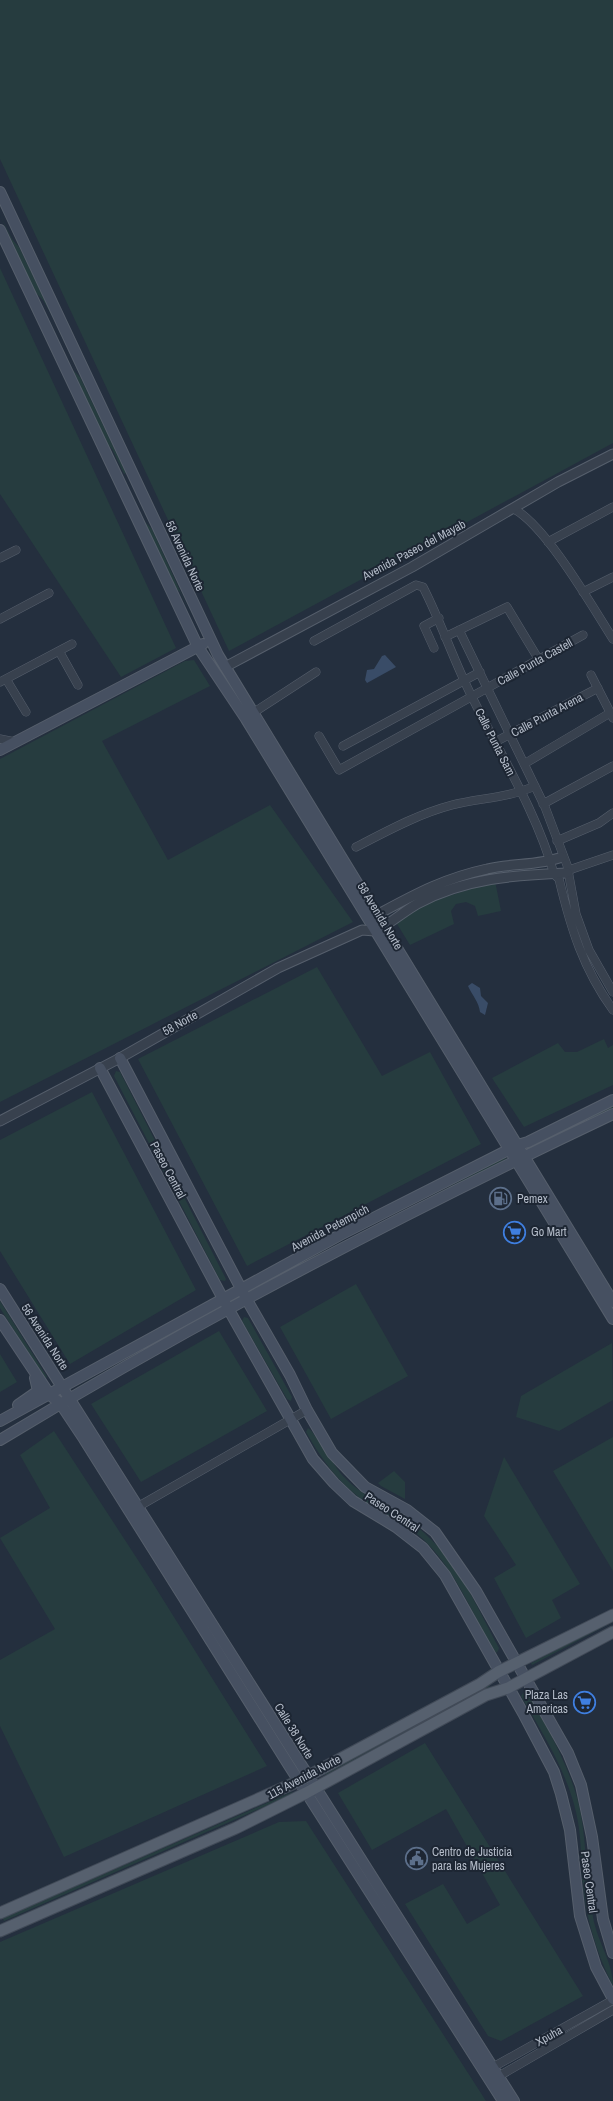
<svg xmlns="http://www.w3.org/2000/svg" width="613" height="2101" viewBox="0 0 613 2101" font-family="'Archivo Narrow',sans-serif">
<style>
.green{fill:#263c3f}
.water{fill:#394c67}
.lines{fill:none;stroke-linecap:round;stroke-linejoin:round}
.minor-casing{stroke:#565f6c;stroke-width:9}
.tertiary-casing{stroke:#565f6c;stroke-width:11}
.secondary-casing{stroke:#565f6c;stroke-width:12}
.primary-casing{stroke:#414a57;stroke-width:13}
.minor{stroke:#38414e;stroke-width:8}
.tertiary{stroke:#38414e;stroke-width:9}
.secondary{stroke:#465061;stroke-width:10}
.primary{stroke:#56606e;stroke-width:11}
.labels{text-anchor:middle;dominant-baseline:central;stroke-width:4;stroke-linejoin:round;paint-order:stroke}
.street-label{font-size:12px;fill:#b4bcc9;stroke:#1d2633}
.poi-label{font-size:12px;fill:#b4bcc9;stroke:#1d2633;text-anchor:start}
</style>
<rect width="100%" height="100%" fill="#242f3e"/>
<path class="green" d="M0,0H613V443L229,651L0,159Z
M0,215L12,239L19,247L55,321L43,300L35,292Z
M0,268L176,648L121,677L0,494Z
M62,345L73,370L80,377L126,473L124,474L112,449L105,442Z
M131,496L144,521L152,529L192,617L180,592L173,586Z
M194,660L210,686L102,741L168,860L270,805L353,922L0,1102V759L185,661Z
M495,881L501,911L478,916L475,906L466,902L456,904L451,911L454,924L410,945L397,924L398,920L430,902Z
M317,967L382,1076L430,1052L481,1144L247,1266L138,1059Z
M604,1039L608,1048L613,1045V1085L524,1127L492,1078L558,1043L565,1052H577Z
M116,1071L120,1072L226,1279L225,1281L220,1280L114,1076Z
M92,1092L196,1290L70,1364L0,1251V1140Z
M613,1106V1108L527,1148Z
M506,1157V1159L394,1216Z
M388,1219V1220L256,1289L255,1287Z
M356,1284L408,1376L331,1419L280,1327Z
M0,1301L44,1372L47,1377L44,1379L41,1373L0,1308Z
M210,1312L212,1314L79,1388L78,1387Z
M244,1317L248,1318L292,1397L291,1401L287,1399L242,1321Z
M219,1331L267,1411L141,1482L91,1404Z
M612,1343L613,1400L559,1431L516,1417L521,1396Z
M0,1354L17,1382L0,1392Z
M308,1428C314,1431 335,1468 344,1477C365,1499 393,1508 416,1526C456,1557 476,1605 499,1648L498,1651L496,1653L492,1650C472,1611 455,1570 423,1539C408,1525 390,1516 372,1506C342,1488 323,1462 306,1432Z
M54,1431L149,1577L267,1766L64,1857L0,1726V1660L55,1629L0,1538L50,1508L20,1455Z
M613,1437V1571L553,1471Z
M504,1457L580,1584L552,1600L561,1618L526,1638L494,1578L516,1565L484,1516Z
M394,1471L405,1482V1499L381,1486L378,1483Z
M613,1620V1622L532,1665L531,1663Z
M489,1685L490,1687L326,1775L323,1774Z
M524,1692C534,1700 541,1717 547,1727C561,1755 576,1785 581,1815C587,1849 586,1884 593,1917C597,1941 613,1962 613,1986C596,1952 585,1915 582,1877C581,1855 581,1833 576,1812C566,1770 543,1734 521,1696Z
M425,1743L583,1996L501,2041L488,2036L405,1904L443,1884L467,1924L500,1905L446,1809L372,1850L338,1793Z
M292,1792L293,1794L4,1921L3,1918Z
M306,1821L486,2101H0V1942L279,1822Z"/>
<path class="water" d="M385,655L396,667L367,683L365,680L367,670L374,669L382,656Z
M472,983L480,988L481,996L488,1003L485,1015L480,1012C479,1002 472,995 468,986Z"/>
<g class="lines">
<defs>
<path id="minor" d="M514,509C546,526 592,606 613,639
M548,542L613,507
M0,558L16,550
M583,592L613,577
M0,619L49,593
M459,630L545,807L567,865L576,914L589,950L613,992
M445,637L507,607L539,660
M314,641L416,585L423,587C441,622 453,659 471,695C499,752 537,812 554,874L559,879C571,929 583,968 613,1010
M434,648L424,626L439,618
M59,651L78,685
M591,675L613,718
M6,679L26,712
M0,682L72,644
M253,713L316,672
M319,736L339,770L583,635
M0,739L15,742
M495,742L598,688
M343,746L480,672
M524,764L610,713
M543,804L613,766
M557,841L599,823L613,813
M356,847C387,831 418,814 452,805C479,798 508,798 535,786
M567,873L572,869L613,855
M134,1509L307,1410
M488,2070L613,2000
M494,2079L613,2010"/>
<path id="tertiary" d="M225,667L412,567L558,482L613,454
M371,918C412,896 441,879 487,869C511,863 538,866 562,857
M0,1121L120,1058L278,968L362,930L375,931C390,924 403,912 417,904C464,878 516,875 567,873"/>
<path id="secondary" d="M0,192L218,655L613,1302
M0,230L198,647L246,719L613,1319
M0,750L203,644
M120,1058L247,1300L290,1375L307,1410L332,1453L365,1487L407,1510L435,1532L476,1591L568,1753L581,1785L592,1837L603,1919L613,1953
M100,1068L229,1310L313,1459L334,1483L353,1501L396,1527L423,1548L445,1575L523,1713L554,1772L561,1794L570,1830L580,1916L596,1967L613,1999
M0,1289L514,2101
M0,1320L50,1395L60,1403L84,1439L290,1767L503,2101
M18,1405L38,1391L35,1378
M0,1421L340,1235L518,1145L528,1142L613,1100
M0,1440C198,1320 404,1213 613,1114"/>
<path id="primary" d="M0,1913L299,1781L480,1684L498,1672L613,1615
M0,1931L236,1828L306,1793L486,1695L508,1688L613,1632"/>
</defs>
<use href="#minor" class="minor-casing"/>
<use href="#tertiary" class="tertiary-casing"/>
<use href="#secondary" class="secondary-casing"/>
<use href="#primary" class="primary-casing"/>
<use href="#minor" class="minor"/>
<use href="#tertiary" class="tertiary"/>
<use href="#secondary" class="secondary"/>
<use href="#primary" class="primary"/>
</g>
<defs>
<symbol id="fuel-ring" viewBox="-11 -11 22 22"><circle r="9.5" fill="#1d2633" stroke="#5c6f8a" stroke-width="1.5"/><path d="M-5.5-6h7V0h2V4h1.3V-2.5L3-4.5l.8-.8L6-3V5H2.5V1h-1V6h-7ZM-4.2-4.7v3.2H.2V-4.7Z" fill="#5c6f8a"/></symbol>
<symbol id="supermarket-ring" viewBox="-11 -11 22 22"><circle r="9.5" fill="#1d2633" stroke="#3f7fe0" stroke-width="1.5"/><path d="M-6-5.5h2.5l.6 2H6L4.5 2H-2.5L-4.4-4H-6ZM-1.5 3.2a1.3 1.3 0 1 0 .1 0ZM3 3.2a1.3 1.3 0 1 0 .1 0Z" fill="#3f7fe0"/></symbol>
<symbol id="civic-ring" viewBox="-11 -11 22 22"><circle r="9.5" fill="#1d2633" stroke="#5c6f8a" stroke-width="1.5"/><path d="M-.6-6.5H3V-4.5H.6V-3L4-1V1h2V6H-6V1h2V-1L-.6-3ZM-1.2 2.5V6h2.4V2.5Z" fill="#5c6f8a"/></symbol>
</defs>
<g fill-rule="evenodd">
<use href="#fuel-ring" x="488" y="1186" width="25" height="25"/>
<use href="#supermarket-ring" x="502" y="1220" width="25" height="25"/>
<use href="#supermarket-ring" x="572" y="1690" width="25" height="25"/>
<use href="#civic-ring" x="404" y="1846" width="25" height="25"/>
</g>
<g class="labels">
<g class="street-label">
<text transform="translate(414 550) rotate(-28)">Avenida Paseo del Mayab</text>
<text transform="translate(185 556) rotate(65)">58 Avenida Norte</text>
<text transform="translate(535 662) rotate(-29)">Calle Punta Castell</text>
<text transform="translate(547 715) rotate(-28)">Calle Punta Arena</text>
<text transform="translate(495 742) rotate(63)">Calle Punta Sam</text>
<text transform="translate(380 916) rotate(59)">58 Avenida Norte</text>
<text transform="translate(180 1023) rotate(-29)">58 Norte</text>
<text transform="translate(168 1170) rotate(62)">Paseo Central</text>
<text transform="translate(330 1228) rotate(-28)">Avenida Petempich</text>
<text transform="translate(45 1337) rotate(57)">56 Avenida Norte</text>
<text transform="translate(392 1512) rotate(33)">Paseo Central</text>
<text transform="translate(294 1731) rotate(58)">Calle 38 Norte</text>
<text transform="translate(304 1777) rotate(-28)">115 Avenida Norte</text>
<text transform="translate(589 1882) rotate(82)">Paseo Central</text>
<text transform="translate(549 2036) rotate(-29)">Xpuha</text>
</g>
<g class="poi-label">
<text x="517" y="1199">Pemex</text>
<text x="531" y="1232">Go Mart</text>
<text x="568" y="1695" text-anchor="end">Plaza Las<tspan x="568" dy="14">Americas</tspan></text>
<text x="432" y="1852">Centro de Justicia<tspan x="432" dy="14">para las Mujeres</tspan></text>
</g>
</g>
</svg>
